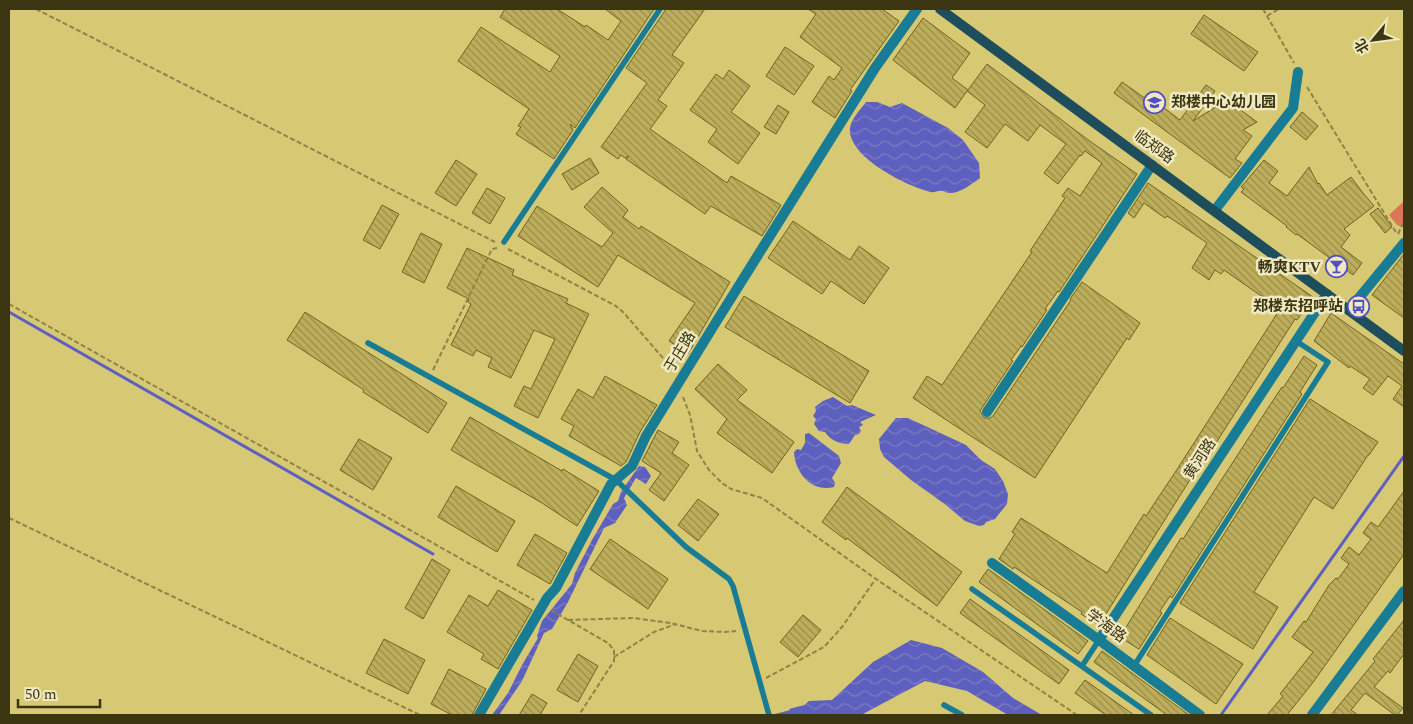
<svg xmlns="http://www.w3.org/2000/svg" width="1413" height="724" viewBox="0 0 1413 724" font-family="Spectral,'Noto Sans SC',serif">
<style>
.green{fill:#d97757}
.water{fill:url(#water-waves)}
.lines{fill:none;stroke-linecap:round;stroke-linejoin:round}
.stream{stroke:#5e60bf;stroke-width:3}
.building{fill:url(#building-back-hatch);stroke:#6f6323}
.path{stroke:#8f8446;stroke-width:2;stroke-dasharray:5 2.5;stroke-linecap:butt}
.lane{stroke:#177c94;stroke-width:5.5}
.street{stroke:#177c94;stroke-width:10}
.secondary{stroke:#1e4e5c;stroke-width:10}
.labels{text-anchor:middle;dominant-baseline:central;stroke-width:5;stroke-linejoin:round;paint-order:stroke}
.poi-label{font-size:15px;font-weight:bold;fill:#3b3511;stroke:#efe8c0;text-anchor:end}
.street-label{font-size:15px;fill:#3b3511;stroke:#efe8c0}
</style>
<defs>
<pattern id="water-waves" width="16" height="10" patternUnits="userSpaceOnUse" patternTransform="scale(1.25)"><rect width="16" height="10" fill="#5e60bf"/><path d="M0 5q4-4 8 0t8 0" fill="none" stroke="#7d7dbd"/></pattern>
<pattern id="building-back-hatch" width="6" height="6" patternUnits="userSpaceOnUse" patternTransform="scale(1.25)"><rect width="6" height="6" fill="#bdae5b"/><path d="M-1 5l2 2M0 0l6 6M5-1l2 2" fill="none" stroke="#9b8e4a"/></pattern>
</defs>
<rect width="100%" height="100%" fill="#d7c874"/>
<path class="green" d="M1404,201V225L1402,227L1397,225L1389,215Z"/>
<path class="water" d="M866,102H877L890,107L902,103L948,128L963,140L979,163L980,178C970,185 961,193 949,193C947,193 944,191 942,191C938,190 935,193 931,192C908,187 847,157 850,128C851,119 860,110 866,102Z
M833,397L847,406L852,405L876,415L860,422L863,425L859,427L861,431L859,434L855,435L849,444C839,444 830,440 825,432L819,431L814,424L816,419L813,416L816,411L815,407L823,401Z
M896,418H908L966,445L981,460L995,469L1003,481L1008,494L1007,504L995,519L986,522L984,525L979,526L965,521L946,505L911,480L884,457L880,449L879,439Z
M809,433L839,456L841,463L832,478L835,483L834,487C812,493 795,473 794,452L797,449L801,450L805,443V434Z
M639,466L645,467L651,476L646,484L636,478L624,498L627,505L615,523L604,528L568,602L552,629L544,633L522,681L499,715H492L508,693L522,665L538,638L537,636L542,621L572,584L575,573L592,540L613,504L618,501L621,492Z
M911,640L942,648L983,672L1013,698L1042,715H1008L967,691L925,681L861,715H771L802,707L809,701L832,700L873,662Z"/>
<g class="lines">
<path class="stream" d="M9,312L433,554
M791,710L803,707
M1221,715L1404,456"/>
</g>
<path class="building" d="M505,9H557L585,27L586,25L608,40L621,21L605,9H654L575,128L570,124L573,130L554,159L516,134L521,127L518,126L529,109L458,61L481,27L550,72L560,56L500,17Z
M666,9H705L672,55L684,63L658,100L667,106L650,129L727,183L731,176L781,205L762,236L711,206L705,214L626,159L629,156L625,158L621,155L618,159L601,147L647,83L626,68Z
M808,9H882L899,21L850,90L852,91L835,118L812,102L829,76L834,80L842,68L800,37L816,14Z
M1204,15L1258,52L1244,71L1191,34Z
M923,18L970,53L952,78L968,90L987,64L1091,142L1137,174L1059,292L1058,291L1045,309L1047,310L1022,347L1021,346L1011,360L1013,361L980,411L984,418H990L993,416L1071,300L1070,299L1082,282L1140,323L1129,340L1127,338L1035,478L913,398L927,376L942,385L1032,252L1030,251L1065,198L1062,196L1068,188L1080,196L1102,163L1085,151L1081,156L1080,155L1058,184L1044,173L1066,144L1040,125L1028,141L1005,124L987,148L965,132L985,105L967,91L955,108L893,60Z
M785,47L814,66L794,95L766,76Z
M729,70L750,86L731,112L760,133L738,164L708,142L717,129L690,110L716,74L723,79Z
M1122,82L1146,99L1148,96L1180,120L1206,85L1215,91L1193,121L1227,100L1257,122L1243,130L1252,136L1235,159L1242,163L1230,178L1114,93Z
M778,105L789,112L776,134L764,127Z
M1302,112L1318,126L1306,140L1290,127Z
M590,158L599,173L572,190L562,174Z
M456,160L477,174L456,206L435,193Z
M1264,160L1278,171L1269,183L1287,196L1309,167L1318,184L1319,183L1327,195L1351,177L1363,193L1374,206L1344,229L1350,235L1341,247L1362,263L1353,275L1297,234L1296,235L1286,227L1287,226L1241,192L1244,189L1241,187Z
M1148,183L1313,297L1297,320L1295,319L1193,479L1191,478L1099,625L1081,614L1082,612L1014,567L1013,569L999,559L1015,534L1012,532L1021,518L1107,573L1144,514L1146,516L1176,471L1280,309L1224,270L1221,274L1215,270L1209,280L1192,268L1207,243L1178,223L1167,216L1165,218L1144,203L1134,218L1128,213Z
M602,187L628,210L623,217L639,229L641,226L730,282L688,354L669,341L695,303L618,255L598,287L518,236L537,206L602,247L613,233L584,207Z
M487,188L505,198L490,224L472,213Z
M382,205L399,214L380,249L363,240Z
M1378,208L1392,227L1385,233L1370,214Z
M793,221L850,260L859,246L889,268L864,304L831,281L822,294L768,258Z
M421,233L442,244L424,283L402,272Z
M467,248L514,270L512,275L568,299L566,303L589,314L538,418L514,406L524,386L531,389L555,339L534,330L511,378L488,367L492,358L476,350L473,356L451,345L471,304L468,302L469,299L447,288Z
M1404,254V318L1372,295Z
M744,296L869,371L850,403L725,327Z
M305,312L447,403L428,433L363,392L364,390L287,340Z
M1331,313L1404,364V407L1393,399L1402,386L1388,376L1373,395L1363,388L1370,379L1350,366L1349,368L1314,341Z
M1304,356L1317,365L1300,392L1302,394L1172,598L1170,596L1160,611L1162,613L1139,649L1137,648L1120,637L1181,538L1183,539L1270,405L1282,387L1283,388Z
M718,364L747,390L737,400L794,442L772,473L717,433L727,419L695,389Z
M605,376L657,405L640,432L626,462L621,466L569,436L574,426L561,419L578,389L593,398Z
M1310,399L1378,442L1369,455H1368L1333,509L1314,497L1254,592L1278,607L1253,649L1180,603Z
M470,417L562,471L563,469L599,491L577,526L542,503L451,450Z
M658,430L679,442L672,453L689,465L664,501L649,490L661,473L642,461Z
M359,439L392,458L373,490L340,470Z
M456,486L515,521L497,552L438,517Z
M847,487L962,572L937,606L847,538L846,540L822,522Z
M1404,491V554L1314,681L1287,715H1267L1283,696L1280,694L1313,652L1292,637L1304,621L1306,622L1329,585L1336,578L1338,579L1349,564L1341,558L1349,547L1359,555L1371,539L1363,533L1371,522L1378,527Z
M698,499L719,514L698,541L678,525Z
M535,534L567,553L550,584L517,565Z
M610,539L668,579L648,609L590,569Z
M432,559L450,570L423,619L405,608Z
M988,569L1088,641L1078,654L979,582Z
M498,590L532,610L498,669L481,659L484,654L447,632L469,595L488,606Z
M970,599L1069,670L1059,684L960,613Z
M803,615L821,630L798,657L780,642Z
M1170,618L1243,664L1216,704L1147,655Z
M1404,620V654L1390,673L1388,671L1374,687L1403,708L1397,715H1395L1365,693L1351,710L1358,715H1331L1375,661L1373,659Z
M384,639L425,660L408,694L366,673Z
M1102,651L1189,715H1167L1094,662Z
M578,654L598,666L578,702L557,690Z
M449,669L486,689L472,715H452L431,704Z
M1085,680L1134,715H1106L1075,693Z
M532,694L547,703L540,715H519Z"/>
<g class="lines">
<path class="path" d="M36,9L495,242
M1263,9L1294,63
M1267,16L1279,9
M1307,87L1397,234
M1398,234L1404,221
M508,249L616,306L624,313L675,372
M9,304L534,600
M433,370L492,249L497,248
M683,397L690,415L697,451L709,470L722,483L731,489L762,498L876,579L1077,715
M9,518L420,715
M551,610L608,643L614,650V661L579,715
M568,620L633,618L671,623L702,631L725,632L736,631
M614,657L654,632L676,624
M766,678L824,647L842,627L875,580"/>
<path class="lane" d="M504,242L660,9
M368,343L616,480L686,547L729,579L733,586L769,715
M972,589L1151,715
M1082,666L1099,640
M1134,666L1328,362L1296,341
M944,705L962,715"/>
<path class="street" d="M1215,210L1293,108L1298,72
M1349,310L1404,243
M987,412L1152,165
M992,563L1099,640L1200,715
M1099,640L1327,294
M479,715L547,598L556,588L611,484L632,466L646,436L713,327L875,68L917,9
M1312,715L1404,591"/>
<path class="secondary" d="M940,9L1404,351"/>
</g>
<defs>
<symbol id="school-ring" viewBox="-11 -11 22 22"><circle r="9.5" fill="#efe8c0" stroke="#524fc6" stroke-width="1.5"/><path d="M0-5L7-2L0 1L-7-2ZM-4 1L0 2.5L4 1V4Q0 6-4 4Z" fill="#524fc6"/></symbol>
<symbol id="bar-ring" viewBox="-11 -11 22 22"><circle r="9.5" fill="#efe8c0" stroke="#524fc6" stroke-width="1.5"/><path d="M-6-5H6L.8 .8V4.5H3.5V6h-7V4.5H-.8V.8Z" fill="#524fc6"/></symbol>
<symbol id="bus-ring" viewBox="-11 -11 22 22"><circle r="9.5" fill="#efe8c0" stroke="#524fc6" stroke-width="1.5"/><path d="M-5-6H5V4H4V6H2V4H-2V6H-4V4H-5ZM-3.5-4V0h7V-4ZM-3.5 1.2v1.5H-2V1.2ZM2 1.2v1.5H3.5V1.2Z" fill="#524fc6"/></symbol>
</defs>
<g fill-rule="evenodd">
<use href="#school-ring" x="1142" y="90" width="25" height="25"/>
<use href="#bar-ring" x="1324" y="254" width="25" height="25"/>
<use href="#bus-ring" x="1346" y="294" width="25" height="25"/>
</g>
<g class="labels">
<g class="poi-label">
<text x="1171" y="102" text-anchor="start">郑楼中心幼儿园</text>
<text x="1321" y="267">畅爽KTV</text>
<text x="1343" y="306">郑楼东招呼站</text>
</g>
<g class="street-label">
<text transform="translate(1154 147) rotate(36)">临郑路</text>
<text transform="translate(680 352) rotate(-59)">于庄路</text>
<text transform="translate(1200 459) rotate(-57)">黄河路</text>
<text transform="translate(1106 626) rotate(36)">学海路</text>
</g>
</g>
<rect width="1413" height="724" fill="none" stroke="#3b3511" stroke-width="20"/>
<g transform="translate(1373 40) rotate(241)" stroke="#efe8c0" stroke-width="4" paint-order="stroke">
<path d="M0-4L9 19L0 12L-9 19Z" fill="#3b3511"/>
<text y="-8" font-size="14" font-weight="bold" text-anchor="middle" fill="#3b3511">北</text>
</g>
<path d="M18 699v8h82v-8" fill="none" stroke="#3b3511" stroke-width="2.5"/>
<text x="25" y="699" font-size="15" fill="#3b3511" stroke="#efe8c0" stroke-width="4" paint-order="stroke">50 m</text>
</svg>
